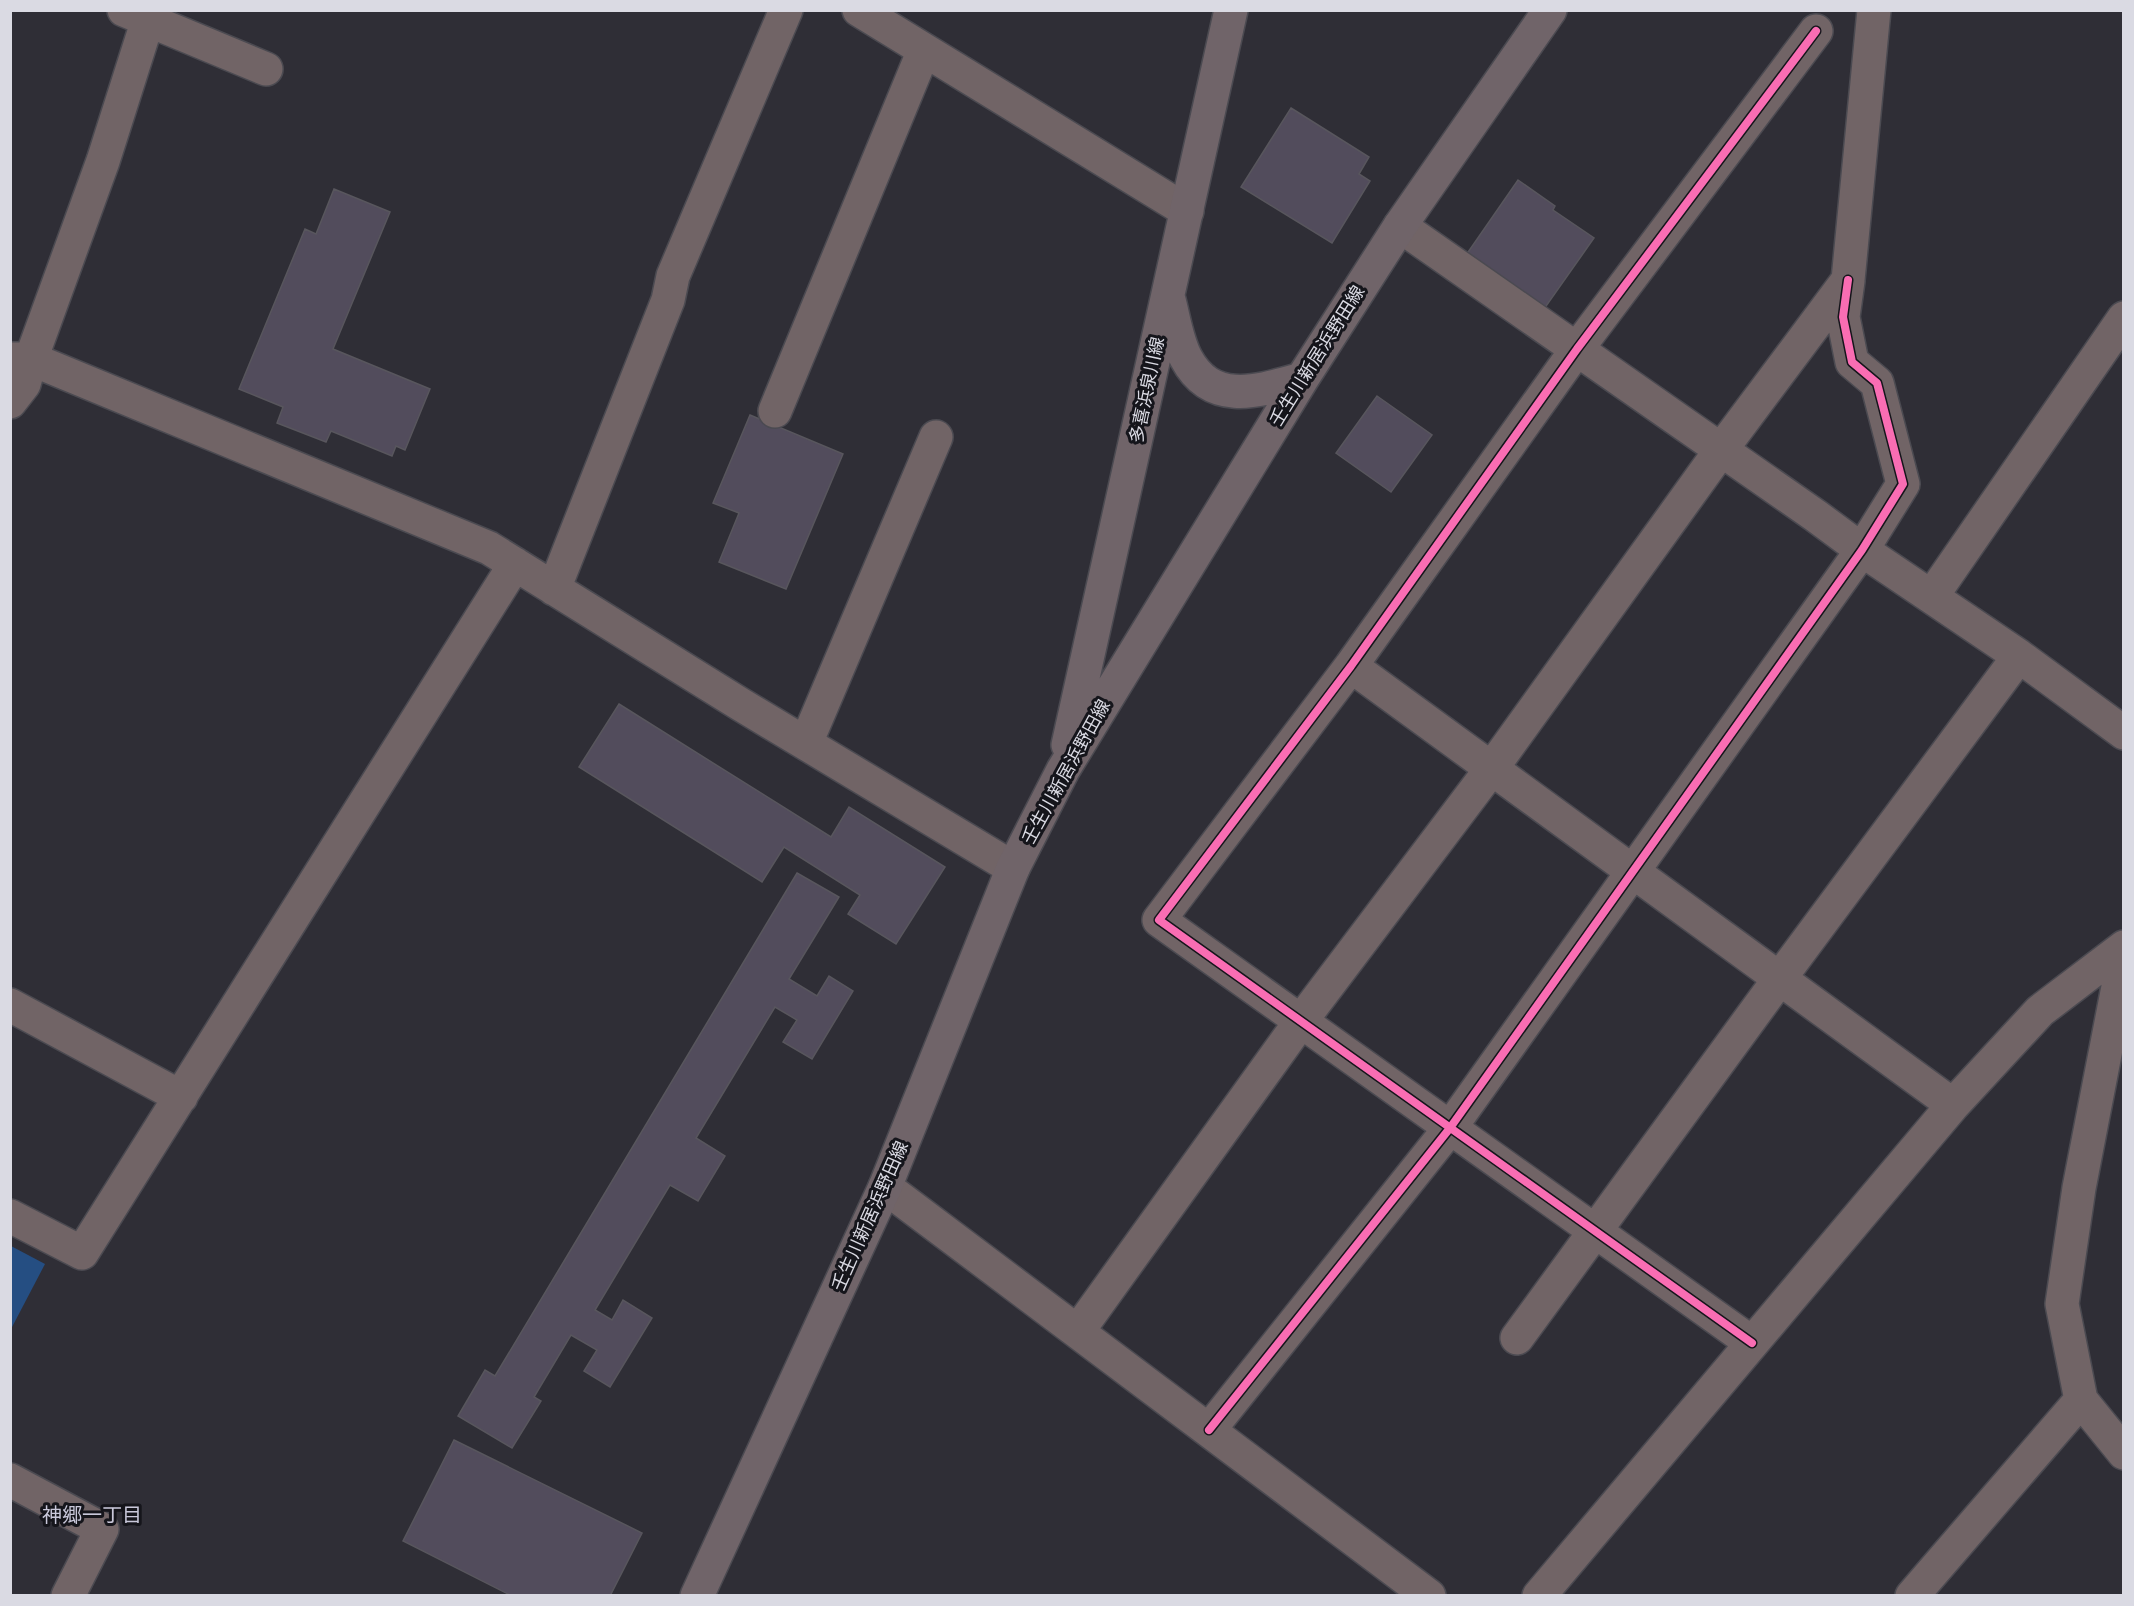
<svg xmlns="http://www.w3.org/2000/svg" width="2134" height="1606" viewBox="0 0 2134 1606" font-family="'Fira Sans Condensed','Noto Sans JP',sans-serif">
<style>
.water{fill:#254e82}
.building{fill:#524c5c;stroke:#58565d;stroke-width:1.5}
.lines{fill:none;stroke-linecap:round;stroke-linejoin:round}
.minor-casing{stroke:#4b4a51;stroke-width:36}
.major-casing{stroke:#4b4a51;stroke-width:36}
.minor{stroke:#716466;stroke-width:33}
.major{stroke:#706469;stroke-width:33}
.cycleway-casing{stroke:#15151b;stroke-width:11}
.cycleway{stroke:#f96db3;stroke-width:8}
.labels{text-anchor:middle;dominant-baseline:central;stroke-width:6;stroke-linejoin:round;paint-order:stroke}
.street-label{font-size:18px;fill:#dadae3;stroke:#15151b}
.neighbourhood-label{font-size:20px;fill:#c9c8da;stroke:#15151b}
</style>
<rect width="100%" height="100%" fill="#2f2e36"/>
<path class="water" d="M11,1246L45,1264L11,1329Z"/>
<path class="building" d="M1291,108L1369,157L1359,174L1370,181L1332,243L1241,187Z
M1518,180L1555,206L1553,210L1594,238L1544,309L1466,255Z
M334,189L390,212L333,349L430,389L405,450L396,446L392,456L331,431L326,442L277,423L283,407L239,389L305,229L316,234Z
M1377,396L1432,435L1391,492L1336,453Z
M750,415L843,454L786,589L719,562L739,513L713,503Z
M619,704L831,837L849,807L945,867L896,944L848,914L860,895L784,847L762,882L579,767Z
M797,873L839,897L789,979L817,996L829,976L853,991L812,1059L783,1042L797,1020L775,1007L696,1138L725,1156L698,1201L670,1185L595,1310L612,1320L623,1300L652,1318L610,1387L584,1371L597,1350L571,1335L534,1397L541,1401L512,1448L458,1416L485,1370L495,1376Z
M454,1440L642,1533L610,1596H512L403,1541Z"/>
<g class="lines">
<defs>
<path id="minor" d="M124,10L266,69
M859,10L1187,211
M1400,226L1816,516L1862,550L2019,656L2124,733
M10,359H31L489,548L740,704L1013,868
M10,402L24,384L31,359L103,161L151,10
M775,411L924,50
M554,589L668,300L673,276L786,10
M1932,596L2124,318
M1351,666L1953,1105
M806,743L936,437
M10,1005L181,1097
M885,1187L1429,1596
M10,1216L82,1253L515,564
M1078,1331L1301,1021L1492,768L1721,450L1848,280L1874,10
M1517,1338L1780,978L2019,656
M1752,1343L1159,920L1351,666L1577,349L1816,31
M2081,1400L2062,1304L2079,1188L2124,956
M1209,1430L1450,1128L1862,550L1903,484L1877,383L1852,362L1843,317L1848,281
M10,1480L102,1529L68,1596
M1539,1596L1953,1105L2040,1011L2124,947
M1912,1596L2081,1400L2124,1453"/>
<path id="major" d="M1169,300C1174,319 1177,341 1186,358C1212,407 1259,391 1302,379
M1068,745L1231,10
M697,1596L885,1187L1013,868L1063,770L1302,379L1400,226L1550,10"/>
</defs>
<use href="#minor" class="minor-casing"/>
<use href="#major" class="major-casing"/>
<use href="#minor" class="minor"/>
<use href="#major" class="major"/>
<defs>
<path id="cycleway" d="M1752,1343L1159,920L1351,666L1577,349L1816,31
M1209,1430L1450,1128L1862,550L1903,484L1877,383L1852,362L1843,317L1848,280"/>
</defs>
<use href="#cycleway" class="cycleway-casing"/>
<use href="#cycleway" class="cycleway"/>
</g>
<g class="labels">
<g class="street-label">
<text transform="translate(1317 356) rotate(-58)">壬生川新居浜野田線</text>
<text transform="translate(1147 390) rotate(-78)">多喜浜泉川線</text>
<text transform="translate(1066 772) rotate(-61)">壬生川新居浜野田線</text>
<text transform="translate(870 1216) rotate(-66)">壬生川新居浜野田線</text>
</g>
<g class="neighbourhood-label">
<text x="92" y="1515">神郷一丁目</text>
</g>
</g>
<rect width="2134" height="1606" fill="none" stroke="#dadae3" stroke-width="24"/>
</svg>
